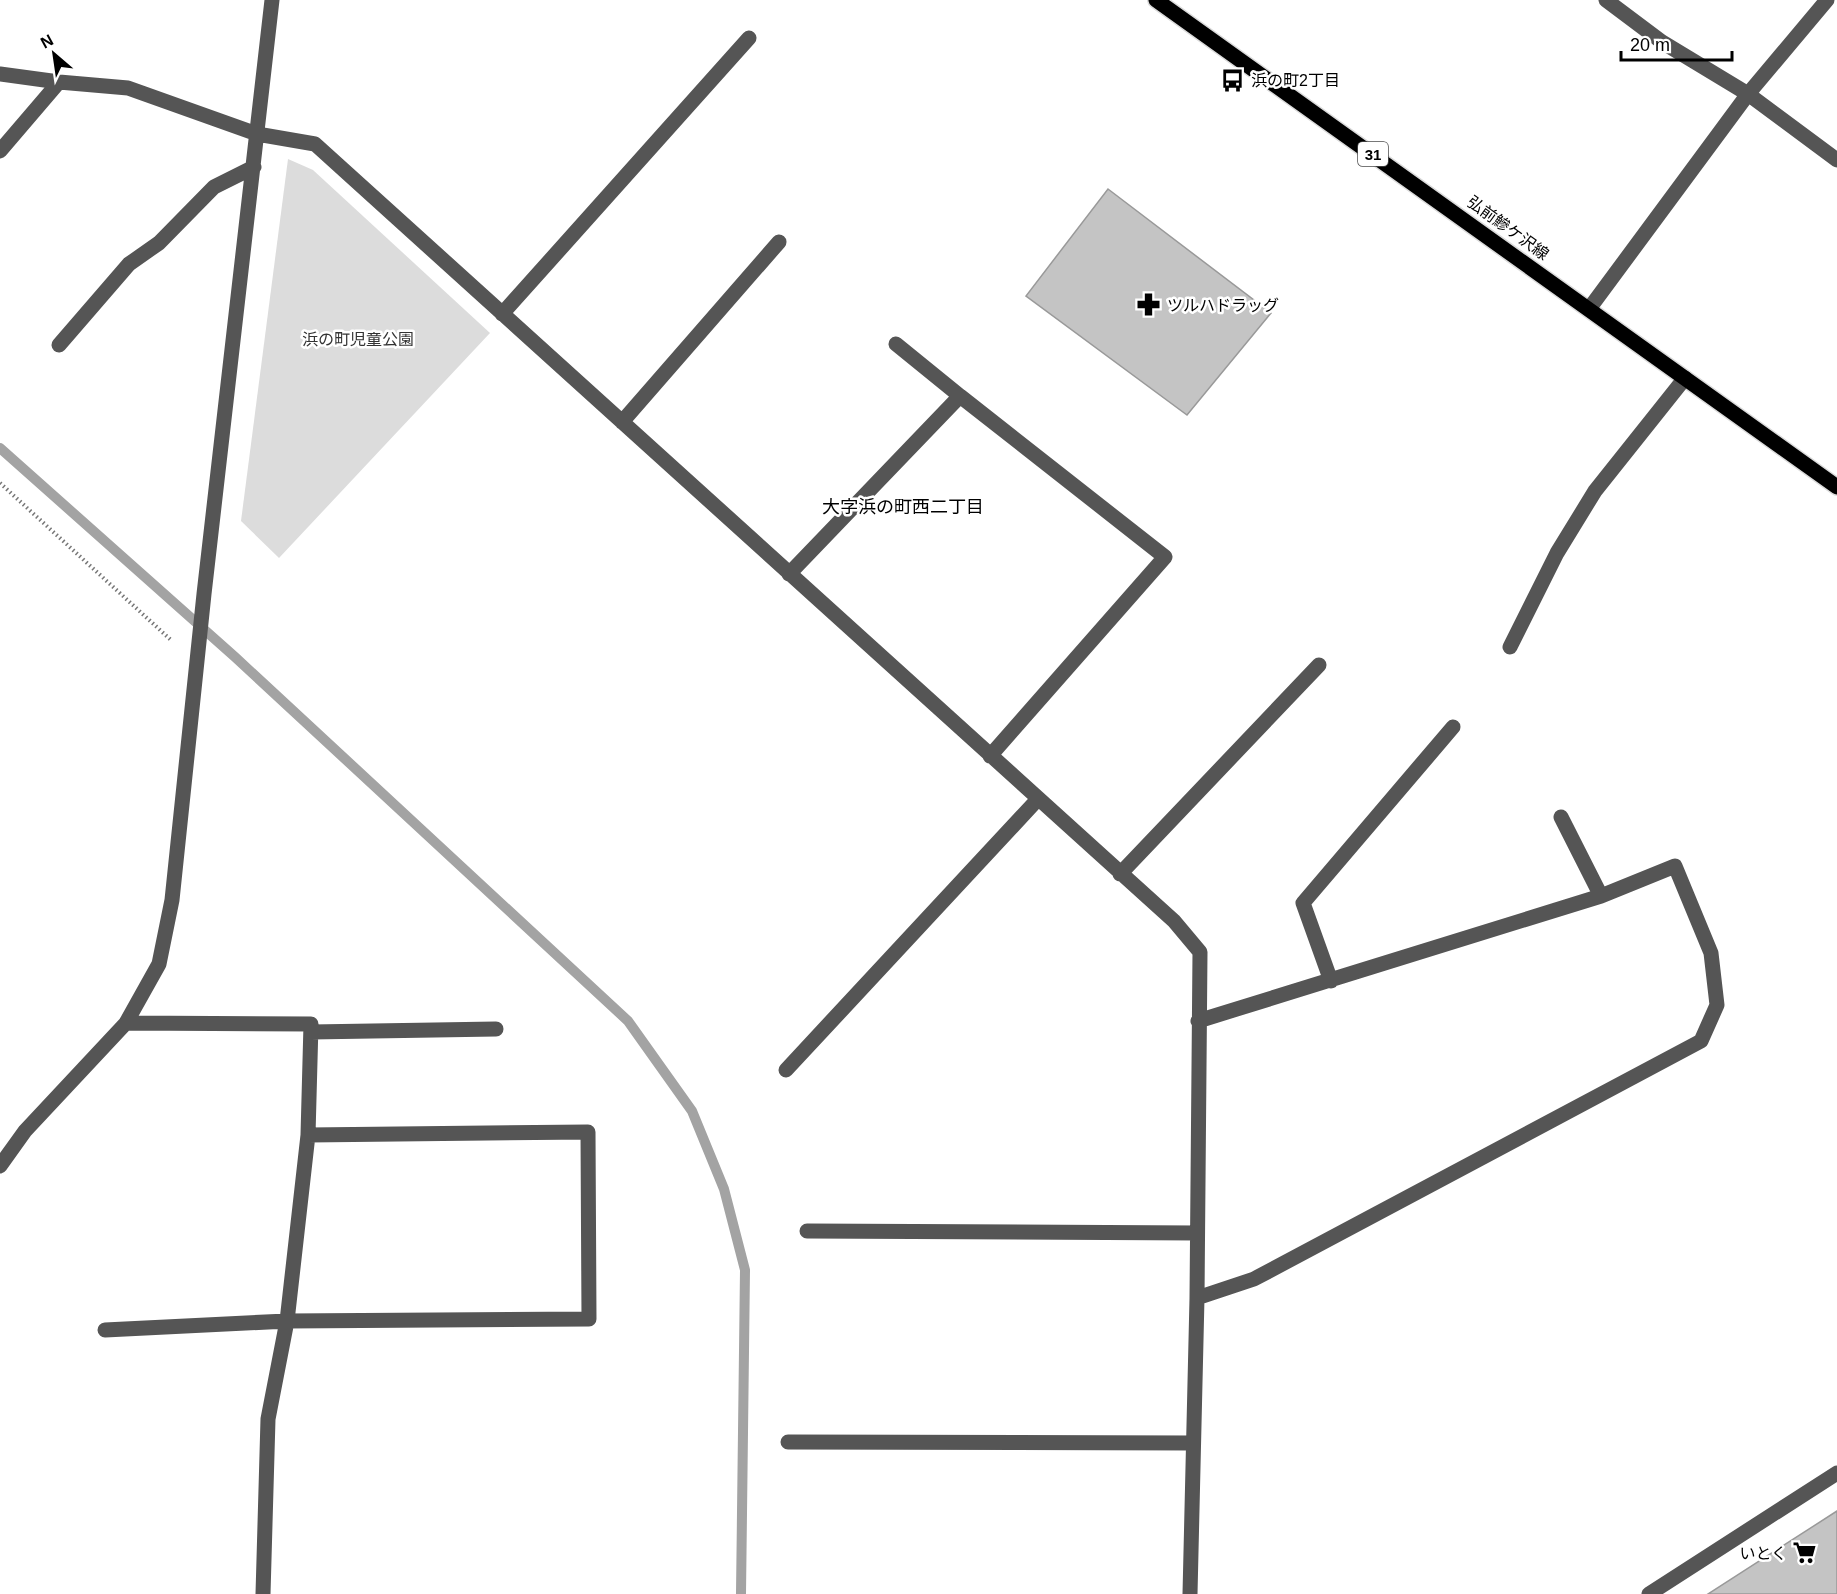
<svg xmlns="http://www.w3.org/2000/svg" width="1837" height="1594" viewBox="0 0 1837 1594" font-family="Arial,'Noto Sans JP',sans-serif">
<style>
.green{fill:#dcdcdc}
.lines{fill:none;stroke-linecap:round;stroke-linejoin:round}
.stream{stroke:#a3a3a3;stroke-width:10}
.building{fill:#c4c4c4;stroke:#999;stroke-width:1.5}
.major-casing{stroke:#dbdbdb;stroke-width:18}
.path{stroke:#777;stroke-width:4;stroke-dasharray:1.5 3;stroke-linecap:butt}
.minor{stroke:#555;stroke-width:15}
.major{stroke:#000;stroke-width:15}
.labels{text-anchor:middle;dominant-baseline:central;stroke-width:5;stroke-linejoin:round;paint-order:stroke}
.shield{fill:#fff;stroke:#4c4c4c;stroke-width:1.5}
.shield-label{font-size:15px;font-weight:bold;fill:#000}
.poi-label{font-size:16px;fill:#000;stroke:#fff;text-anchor:start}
.street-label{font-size:16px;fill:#000;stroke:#fff}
.park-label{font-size:16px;fill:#333;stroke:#fff}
.neighbourhood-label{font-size:18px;fill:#000;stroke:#fff}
</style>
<rect width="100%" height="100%" fill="#fff"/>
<path class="green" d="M288,159L313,170L490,333L279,558L241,521Z"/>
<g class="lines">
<path class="stream" d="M0,448L235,657L628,1021L692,1111L724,1189L745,1270L741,1594"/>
</g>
<path class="building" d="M1108,189L1271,313L1187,415L1026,296Z
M1837,1511V1594H1708Z"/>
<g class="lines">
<defs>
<path id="major" d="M1156,0L1837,487"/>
</defs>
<use href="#major" class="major-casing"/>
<path class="path" d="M0,483L172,641"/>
<path class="minor" d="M1606,0L1662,42L1748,94L1837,160
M0,74L59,82L128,88L257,134L315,144L1174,921L1200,952L1197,1298L1190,1594
M0,151L59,82
M1589,309L1748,94L1827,0
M502,314L749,38
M896,344L960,396
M59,345L129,264L159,243L214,187L254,167
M622,422L779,242
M789,574L960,396L1165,557L990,756
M1510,647L1557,553L1595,491L1685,378
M1561,817L1601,896
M1120,874L1319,665
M1331,981L1303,903L1453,727
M126,1023L311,1024L308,1135L287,1321L268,1419L263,1594
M311,1032L496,1029
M786,1070L1038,799
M0,1166L25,1131L126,1023L159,964L172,900L204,594L272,0
M807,1231L1197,1233
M1197,1298L1254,1279L1701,1041L1717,1005L1711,953L1675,866L1601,896L1198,1021
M105,1330L287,1321L589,1319L588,1132L308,1135
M788,1442L1193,1443
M1649,1594L1837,1473"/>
<use href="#major" class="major"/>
</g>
<defs>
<symbol id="bus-bare" viewBox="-9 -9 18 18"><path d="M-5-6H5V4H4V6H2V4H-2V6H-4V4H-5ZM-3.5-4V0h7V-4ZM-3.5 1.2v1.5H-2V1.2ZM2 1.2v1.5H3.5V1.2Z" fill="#000" stroke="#fff" stroke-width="2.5" paint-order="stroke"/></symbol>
<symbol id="pharmacy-bare" viewBox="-9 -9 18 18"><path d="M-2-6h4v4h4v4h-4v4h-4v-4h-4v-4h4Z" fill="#000" stroke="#fff" stroke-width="2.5" paint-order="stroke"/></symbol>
<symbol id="supermarket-bare" viewBox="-9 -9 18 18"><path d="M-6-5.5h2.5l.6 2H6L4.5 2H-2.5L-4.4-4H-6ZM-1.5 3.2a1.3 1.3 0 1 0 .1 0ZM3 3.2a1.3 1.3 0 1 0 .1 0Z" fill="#000" stroke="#fff" stroke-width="2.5" paint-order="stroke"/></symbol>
</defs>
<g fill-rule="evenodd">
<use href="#bus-bare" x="1216" y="64" width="33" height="33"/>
<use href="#pharmacy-bare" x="1132" y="288" width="33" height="33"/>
<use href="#supermarket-bare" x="1788" y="1536" width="33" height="33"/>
</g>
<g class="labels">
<rect class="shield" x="1358" y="142" width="30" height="24" rx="4.5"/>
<g class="shield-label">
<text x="1373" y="154">31</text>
</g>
<g class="poi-label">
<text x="1251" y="80">浜の町2丁目</text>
<text x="1167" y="305">ツルハドラッグ</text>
<text x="1787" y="1553" text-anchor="end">いとく</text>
</g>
<g class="street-label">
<text transform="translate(1508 228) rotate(36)">弘前鰺ケ沢線</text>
</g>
<g class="park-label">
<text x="358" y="339">浜の町児童公園</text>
</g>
<g class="neighbourhood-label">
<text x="903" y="507">大字浜の町西二丁目</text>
</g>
</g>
<g transform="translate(54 54) rotate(331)" stroke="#ffffff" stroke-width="4.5" paint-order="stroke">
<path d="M0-4.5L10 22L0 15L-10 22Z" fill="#000000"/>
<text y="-9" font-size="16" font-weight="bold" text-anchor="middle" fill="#000000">N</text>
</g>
<path d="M1621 51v9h111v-9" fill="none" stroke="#000000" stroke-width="3"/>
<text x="1630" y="51" font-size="18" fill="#000000" stroke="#ffffff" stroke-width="4.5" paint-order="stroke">20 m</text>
</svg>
